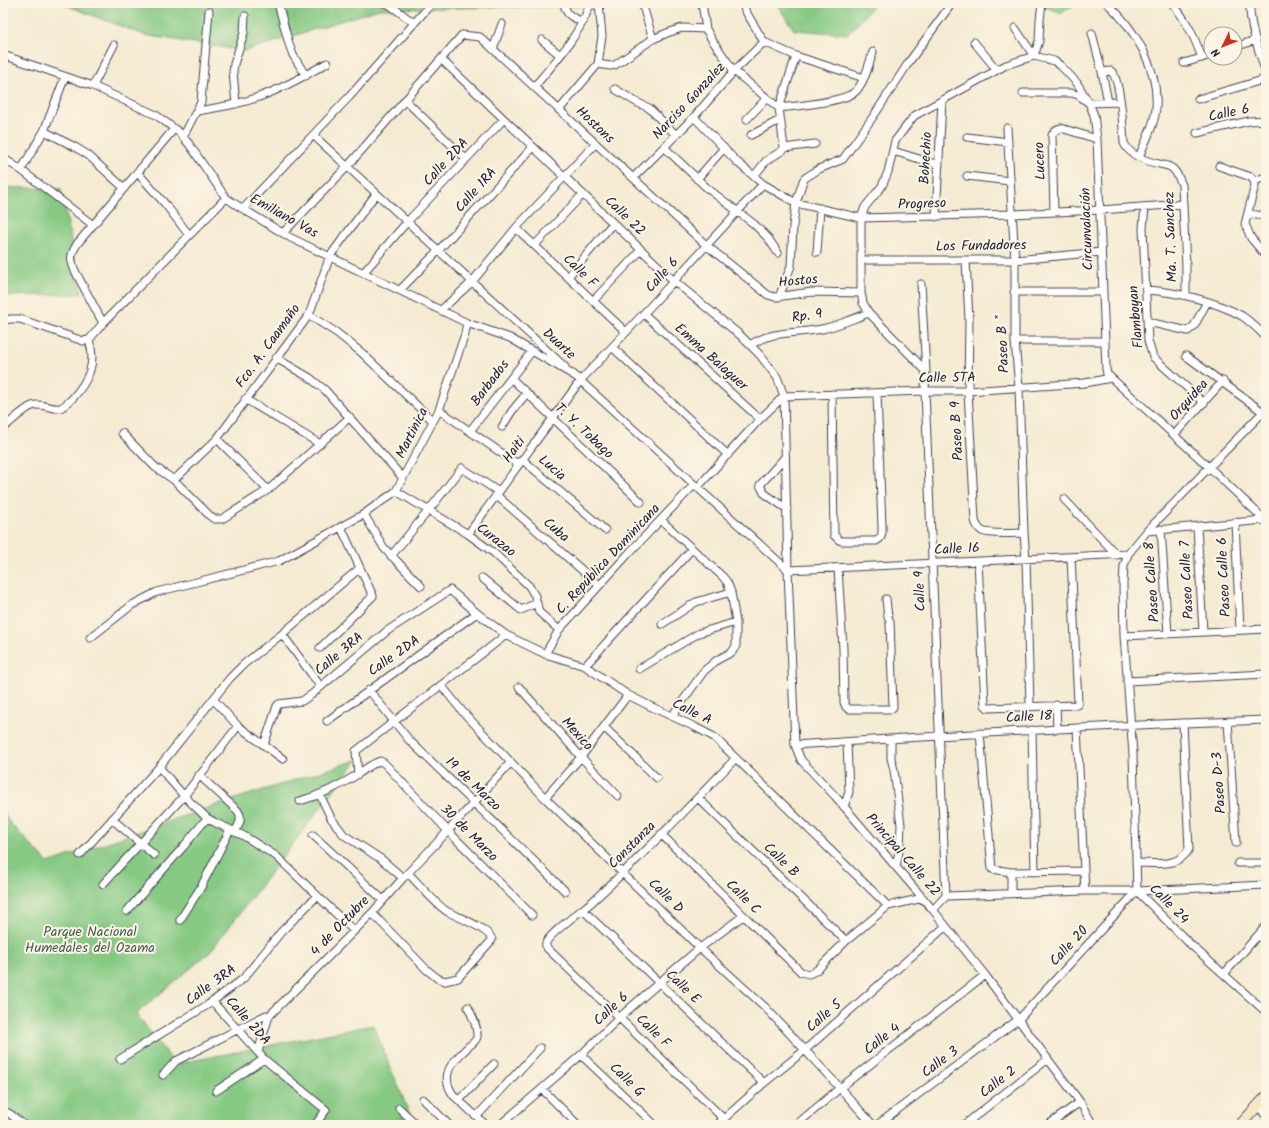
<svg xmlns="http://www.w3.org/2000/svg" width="1269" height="1128" viewBox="0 0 1269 1128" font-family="Kalam,sans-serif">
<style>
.green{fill:#85c983;stroke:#54765f}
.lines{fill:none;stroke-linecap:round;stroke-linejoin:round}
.street-casing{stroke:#424052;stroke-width:9}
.secondary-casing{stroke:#424052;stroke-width:12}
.street{stroke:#fff;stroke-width:7}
.secondary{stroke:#f7e8c3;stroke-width:10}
.labels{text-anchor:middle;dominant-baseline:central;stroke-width:4;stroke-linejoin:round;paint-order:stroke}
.street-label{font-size:14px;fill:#22223b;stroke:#fcf5e5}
.park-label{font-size:14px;fill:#455c54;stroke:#fcf5e5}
</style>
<rect width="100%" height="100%" fill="#fcf5e5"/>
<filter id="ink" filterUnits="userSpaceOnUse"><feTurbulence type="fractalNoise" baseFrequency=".025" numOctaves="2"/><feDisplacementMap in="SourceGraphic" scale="8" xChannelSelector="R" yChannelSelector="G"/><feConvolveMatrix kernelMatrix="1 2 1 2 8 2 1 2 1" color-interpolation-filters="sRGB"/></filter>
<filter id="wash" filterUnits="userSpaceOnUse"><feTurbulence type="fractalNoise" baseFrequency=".012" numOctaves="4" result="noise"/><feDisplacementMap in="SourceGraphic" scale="16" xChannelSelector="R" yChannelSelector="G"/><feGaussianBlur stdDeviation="0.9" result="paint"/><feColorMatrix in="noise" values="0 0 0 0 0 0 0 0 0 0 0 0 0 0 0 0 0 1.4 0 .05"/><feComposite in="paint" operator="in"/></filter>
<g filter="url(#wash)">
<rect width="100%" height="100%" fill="#f4ebd2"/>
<path class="green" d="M60,3H593L578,6L379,9L245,51L144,35Z
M776,3H876L848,34L794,30Z
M1033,3H1077L1062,13Z
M3,187L61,189L82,294L3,296Z
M357,760L210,952L136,1014L175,1064L373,1025L410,1115L386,1125H3V809L9,822L48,863L207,808Z"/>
</g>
<g filter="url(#ink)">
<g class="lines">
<defs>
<path id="street" d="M278,3L289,44L293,55L306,76
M384,3L390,5L414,23
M564,3C566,16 572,17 583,22
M642,3L653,39
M702,3L706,29
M743,3L745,10L764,42L796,56L864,78
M1107,3C1135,29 1159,68 1156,108C1155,124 1145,142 1139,157
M1172,3C1187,21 1194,36 1202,58
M1250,3C1249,27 1259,50 1266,73
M1015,28L1034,56
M1092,33L1102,72L1108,102
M542,40L560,55
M974,42L997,70
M1235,47L1256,40
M493,49L502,24
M3,55L93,86L156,115L179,132L189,144L226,198L243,209L291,238L467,323L510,338L575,376
M1034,56L1039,41L1040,20L1042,3
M441,59L674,281L740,335L760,355L770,368L777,377L784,396L788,570L795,745L801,760L835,796L933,910L985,975L1080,1102L1093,1125
M1184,63L1211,55
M598,64L610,66L615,65L653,39L667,33L682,28L706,29L712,40L734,71L779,108C795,106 848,102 857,90C866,79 869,64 873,52
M1102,72L1111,71C1121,79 1123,129 1124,143C1129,154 1143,160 1155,163C1161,165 1168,164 1173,169C1177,173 1180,180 1182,185L1186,267V295
M93,86L114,45
M534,87C555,62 578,37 589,7L591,5H599
M615,89L636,102L649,108L676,135
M1023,93H1071L1078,95L1089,103L1120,102
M1198,99L1266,79
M405,100L466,159
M236,104L233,72L234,64L244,33L245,16
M559,110L598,64L602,36L599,3
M197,111C221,107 246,103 269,93C289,85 308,74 327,63
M694,117L737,162L763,184L796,203L861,218L1012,214L1100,210L1183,204
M747,119L767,98
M1007,128L1015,260V341L1019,388L1024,533L1026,559L1030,706
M44,131L75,147L88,155L124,188
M1197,133L1249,121L1266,120
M313,135L565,367
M751,135L780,120
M183,137L201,102L209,11
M967,137L1008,142
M664,147L707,188L754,224L768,238L778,253
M784,148L815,144
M893,151L939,165
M3,158L21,170L44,131L65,77
M1219,166L1251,177L1254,181L1255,185L1245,224L1251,238L1266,256
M21,170L93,225
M137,172L166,205L189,235
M754,176L766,161L783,150L784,148L779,108L796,56
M967,176L1010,181
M633,178L694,117L734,71L764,42
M697,179L724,148
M1254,181L1266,177
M1145,207L1143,228L1148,341L1153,357L1204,403
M243,209L350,96L432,3
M1054,212L1052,135C1054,131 1056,129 1061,128L1097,139
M1248,214L1266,216
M936,217L942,101
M516,228L626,332
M283,233L347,167L462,35L480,37L706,245L768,295L775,297L812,292L861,293
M535,245L583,194
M817,252L820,208
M861,260H1015L1101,252
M966,260L969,320L968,391L975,520C976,525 978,528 982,531C990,535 1014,533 1024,533
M364,272L407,222L504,119
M568,277L613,223
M921,284L926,371L925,391L946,896
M400,290L438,251L533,147
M1146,290C1177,292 1215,301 1242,316C1251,322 1259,330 1266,337
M1014,292H1103
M779,297L791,266L793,226L796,203L803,181L805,178L819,169L843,159L875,114L909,62L952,3
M593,301L641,250
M441,310L472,282L516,228L595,144
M644,314L760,419
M309,315L337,333L362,353L433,421
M3,321L10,319H20L83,341L89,340L103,323L226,198
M1148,322L1188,331L1194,326L1207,302
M103,323L75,271C70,258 70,256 77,244L174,129
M1015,341H1105
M750,345C772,330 797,334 822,329C838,326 854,318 869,313
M612,347L728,455
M1186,356L1263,412
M276,358L310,378L325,390L403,478
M926,371L869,313L863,303L861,293V218L865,207L882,186L888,172L895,141L914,116L1006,65L1034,56L1054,61L1061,66L1077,83L1089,103L1094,115L1097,139L1106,369L1107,374L1209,467L1266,521
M573,374L788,570
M511,378L641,502
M832,394L834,535L839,540L842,541H876C883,538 882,533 882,527L877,393
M784,396L925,391H968L1085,383L1111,378
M245,399L320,444
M1266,409L1147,531L1128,554L1124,566L1123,584L1124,636L1133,754L1137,891L1190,944L1266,1012
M439,410L516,463L523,460
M502,427L512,411L527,393
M3,428C11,422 24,409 32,406C42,402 51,410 60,408C64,407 68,402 72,399C88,381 97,364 89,340
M470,431L532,351
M122,433L155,467L174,480L210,516L214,519H222L268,490L350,417
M1174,435L1223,381
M217,439L268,490
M785,457L760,485L764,493L787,509
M523,460L605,530
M174,480L217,439L309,315L330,256L376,194
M697,488L760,419L784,396
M396,491L468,534L494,553L529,586L535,596L539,612L559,630
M496,495L599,585
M1064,499L1117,555
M364,514L384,548L421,586
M661,520L723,577L727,582L731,592L736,622V646L732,652L717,660L704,671L672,716
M1235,522L1240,630
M1197,526L1203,632
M1161,529L1168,634
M1147,531L1264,520
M468,534L580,381L647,310L763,184
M391,556L429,510L462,468L499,492
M978,561L985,705L988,708L1077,705L1078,703L1071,557
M838,568L843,649L844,702L846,707L849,709H891L893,707L890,622L888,617L886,599
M788,570L1128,554
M482,578L521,610L537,603
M662,624L696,602L731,592
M282,634L321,687
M1124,636L1266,629
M90,638L132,605L157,592L279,561L364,514L396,491L439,410L465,334L467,323
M320,648L373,596L341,527
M545,654L559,630L630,552L694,485
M585,666L692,549
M639,669L699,633L736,622
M1127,681L1266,674
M441,685L462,711L545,798L700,948L765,1007L840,1088L873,1125
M519,687L581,757L618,796
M369,690L409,740L565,891
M213,699L238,726L283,759
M1056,705L1057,729
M327,721L477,613
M1228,721L1236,843
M604,727L657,778
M1077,728L1085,891
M1032,730L1035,872
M980,733L992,869L1011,872L1084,871
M891,739V758L894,770L901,825L900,846L896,867
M264,745L277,706L279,704L302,701L311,695L387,631L450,590L477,613L506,635L545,654L585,666L628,695L652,707L695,727L714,737L888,906
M795,745C952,735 1109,725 1266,720
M159,767L184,796L207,818L214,822L244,836L276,856L354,931
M358,774L356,751L506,635
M199,775L238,811C243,819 239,824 235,832
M320,795L331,818L344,835L381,859L403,878
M545,798L581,757L628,695
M698,798L846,941
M300,801C321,795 340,786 358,774C366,769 371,764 380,761L384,763L448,831L532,915
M844,807L849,792L847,742
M112,819L154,855
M661,834L801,972L809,974L817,970L846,941L888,906L923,898
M313,835L383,900
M80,855L159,767L230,678L244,664L282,634L360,568
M1137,863C1155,863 1179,868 1189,849L1183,723
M1238,863H1266
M1011,872V893
M103,884L184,796L238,726
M583,910L764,1083
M933,910L946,896L1085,891H1137L1266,885
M127,911L184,846L207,818
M372,913L426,969L437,978L445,981L458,978L492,940C490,929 458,917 448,912C437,906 418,883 408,873
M180,920L201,887L230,830
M1258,935L1266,942
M1224,974L1266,926
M212,1001L264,1059L326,1110L315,1125
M468,1007C472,1015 478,1027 477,1037C476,1041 472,1044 469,1046C453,1061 438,1074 454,1096L486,1125
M258,1052L269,1016
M581,1055L655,1125
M120,1059L209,1004L243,979L281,932L317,896
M163,1075L176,1061L266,1015L269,1016L372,913L403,878L448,831L511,762
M542,1089L578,1125
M216,1091L264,1059
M423,1099L449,1125
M459,1100L494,1064
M1258,1105L1266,1116
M399,1108L417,1125
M3,1111L10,1114L24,1125
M477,1116L540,1048
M724,1119L547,948C546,946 545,945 546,943C548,935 585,908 593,901C643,855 689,807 735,759
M500,1125L581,1055L620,1017L660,982L700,948L743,916
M717,1125L764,1083L805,1050L946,926
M796,1125L840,1088L985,975
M877,1125L1019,1019L1137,891
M964,1125L1048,1059
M1048,1125L1080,1102"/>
<path id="secondary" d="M1240,1125L1266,1097"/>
</defs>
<use href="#street" class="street-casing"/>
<use href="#secondary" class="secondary-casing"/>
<use href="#street" class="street"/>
<use href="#secondary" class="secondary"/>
</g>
</g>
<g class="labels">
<g class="street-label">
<text transform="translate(689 101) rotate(-47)">Narciso Gonzalez</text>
<text transform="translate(1229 113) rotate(-12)">Calle 6</text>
<text transform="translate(595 125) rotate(43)">Hostons</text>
<text transform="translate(926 158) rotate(-87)">Bohechio</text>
<text transform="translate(1040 161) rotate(-92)">Lucero</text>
<text transform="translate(446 162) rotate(-47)">Calle 2DA</text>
<text transform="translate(476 190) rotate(-48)">Calle 1RA</text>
<text transform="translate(922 204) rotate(-2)">Progreso</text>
<text transform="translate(284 216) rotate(29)">Emiliano Vas</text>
<text transform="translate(625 216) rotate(44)">Calle 22</text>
<text transform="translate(1087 229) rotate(-92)">Circunvalación</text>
<text transform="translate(1171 237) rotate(-92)">Ma. T. Sanchez</text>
<text transform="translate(981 246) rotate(-1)">Los Fundadores</text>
<text transform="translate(580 271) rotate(44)">Calle F</text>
<text transform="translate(662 275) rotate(-48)">Calle 6</text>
<text transform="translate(798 281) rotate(-5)">Hostos</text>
<text transform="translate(807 316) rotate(-8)">Rp. 9</text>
<text transform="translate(1136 317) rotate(-95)">Flamboyan</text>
<text transform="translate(559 344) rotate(42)">Duarte</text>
<text transform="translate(1003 344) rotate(-93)">Paseo B *</text>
<text transform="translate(268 346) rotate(-54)">Fco. A. Caamaño</text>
<text transform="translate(711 357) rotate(42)">Emma Balaguer</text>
<text transform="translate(947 378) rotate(-1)">Calle 5TA</text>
<text transform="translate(490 383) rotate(-53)">Barbados</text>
<text transform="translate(1189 400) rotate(-48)">Orquidea</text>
<text transform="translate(584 431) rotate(43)">T. Y. Tobago</text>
<text transform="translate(957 431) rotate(-93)">Paseo B 9</text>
<text transform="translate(412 433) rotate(-63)">Martinica</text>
<text transform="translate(514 450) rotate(-54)">Haiti</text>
<text transform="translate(552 468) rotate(41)">Lucia</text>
<text transform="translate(556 530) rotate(41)">Cuba</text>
<text transform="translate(496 540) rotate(38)">Curazao</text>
<text transform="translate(957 549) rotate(-3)">Calle 16</text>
<text transform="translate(608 559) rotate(-47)">C. República Dominicana</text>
<text transform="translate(1224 577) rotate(-93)">Paseo Calle 6</text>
<text transform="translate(1187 580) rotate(-93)">Paseo Calle 7</text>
<text transform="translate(1152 582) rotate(-94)">Paseo Calle 8</text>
<text transform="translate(920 591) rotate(-92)">Calle 9</text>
<text transform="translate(339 654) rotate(-40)">Calle 3RA</text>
<text transform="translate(394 656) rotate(-35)">Calle 2DA</text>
<text transform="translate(692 712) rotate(26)">Calle A</text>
<text transform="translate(1029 717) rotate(-3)">Calle 18</text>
<text transform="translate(577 734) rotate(48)">Mexico</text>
<text transform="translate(1219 783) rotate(-94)">Paseo D-3</text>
<text transform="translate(473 784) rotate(44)">19 de Marzo</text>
<text transform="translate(469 833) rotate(45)">30 de Marzo</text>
<text transform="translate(632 845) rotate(-45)">Constanza</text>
<text transform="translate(903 855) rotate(49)">Principal Calle 22</text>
<text transform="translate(781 860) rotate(44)">Calle B</text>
<text transform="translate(666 896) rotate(44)">Calle D</text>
<text transform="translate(743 897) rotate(45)">Calle C</text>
<text transform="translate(1169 904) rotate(45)">Calle 24</text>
<text transform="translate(340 926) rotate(-46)">4 de Octubre</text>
<text transform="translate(1069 946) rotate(-47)">Calle 20</text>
<text transform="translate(211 985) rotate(-36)">Calle 3RA</text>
<text transform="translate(683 987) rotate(44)">Calle E</text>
<text transform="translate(611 1009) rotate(-43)">Calle 6</text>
<text transform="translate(824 1016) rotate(-41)">Calle 5</text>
<text transform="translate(248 1021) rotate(48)">Calle 2DA</text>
<text transform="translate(653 1031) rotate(44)">Calle F</text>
<text transform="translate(882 1039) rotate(-38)">Calle 4</text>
<text transform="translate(940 1062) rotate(-37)">Calle 3</text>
<text transform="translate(627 1080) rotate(44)">Calle G</text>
<text transform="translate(998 1082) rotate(-38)">Calle 2</text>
</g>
<g class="park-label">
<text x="90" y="932">Parque Nacional<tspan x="90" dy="16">Humedales del Ozama</tspan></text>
</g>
</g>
<rect width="1269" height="1128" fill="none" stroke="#fcf5e5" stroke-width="16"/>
<g transform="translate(1223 46) rotate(227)"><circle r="19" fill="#fcf5e5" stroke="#a5a1a1"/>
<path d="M0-3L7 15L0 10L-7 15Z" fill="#c8321e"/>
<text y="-6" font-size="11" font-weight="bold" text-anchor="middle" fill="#22223b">N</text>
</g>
</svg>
